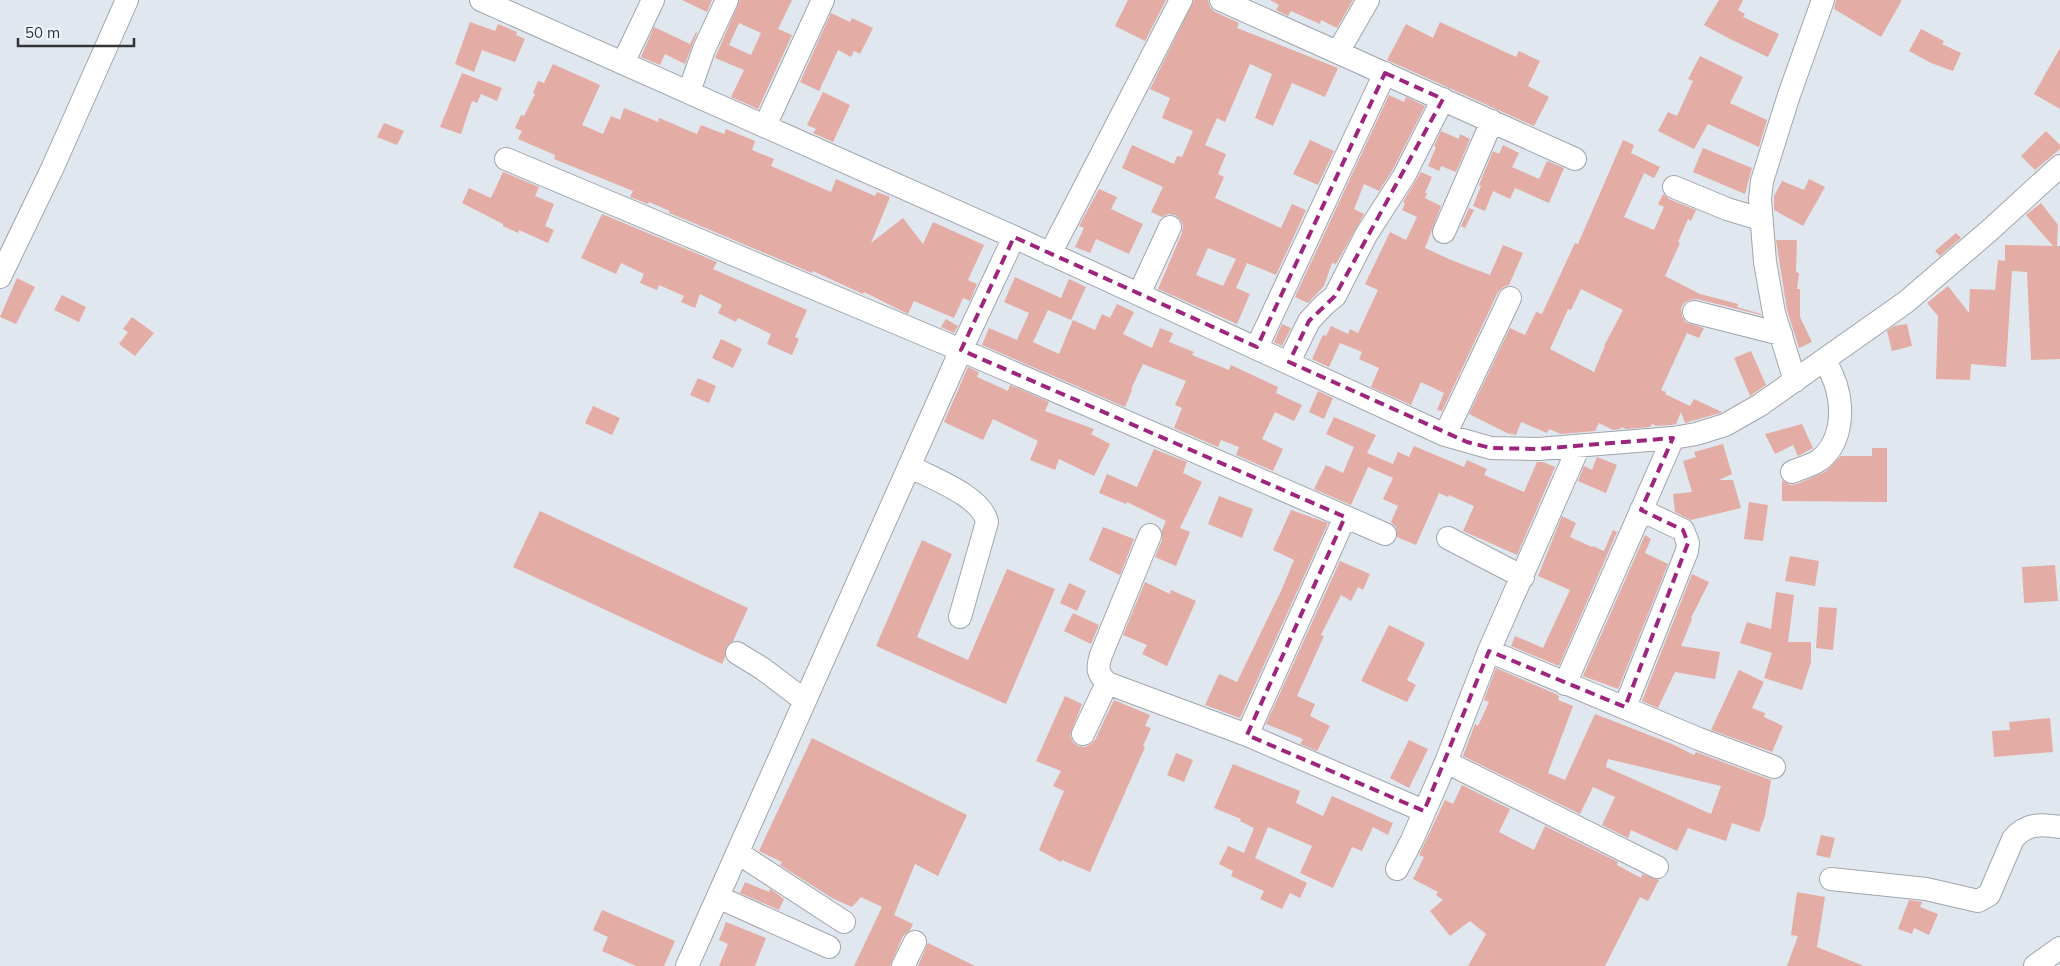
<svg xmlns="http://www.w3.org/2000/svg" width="2060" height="966" viewBox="0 0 2060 966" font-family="Mulish,sans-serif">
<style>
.building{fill:#e3aca4;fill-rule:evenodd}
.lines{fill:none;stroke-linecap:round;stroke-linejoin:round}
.minor-casing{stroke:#a0a6ad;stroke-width:24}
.minor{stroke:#fff;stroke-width:22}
.marked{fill:none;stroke:#9e257e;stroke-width:4;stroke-dasharray:10 6;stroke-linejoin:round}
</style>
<rect width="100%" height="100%" fill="#e1e7ef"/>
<path class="building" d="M682,0H712L707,12Z
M740,0H792L778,29L792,35L758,109L731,97L744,70L715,58ZM739,23L761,33L751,55L729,45Z
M1128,0H1166L1145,41L1115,26Z
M1194,0H1208L1210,7L1215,12L1239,23L1237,28L1338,68L1325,97L1292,83L1273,126L1255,118L1272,74L1250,64L1225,122L1217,118L1205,145L1226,154L1218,174L1224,177L1215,198L1281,228L1292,204L1306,210L1276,275L1247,263L1236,288L1250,294L1237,324L1158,289L1182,233L1183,225L1180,219L1175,215L1168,214L1162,217L1151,212L1163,187L1122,168L1132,145L1174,164L1177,156L1182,157L1193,131L1162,118L1170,98L1150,89ZM1208,248L1236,259L1223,286L1196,275Z
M1270,0H1353L1337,28L1321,20L1320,24L1291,11L1288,16L1276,10L1279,5Z
M1719,0H1743L1738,10L1745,14L1743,17L1779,34L1768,57L1730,39L1704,25Z
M1836,0H1902L1881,37L1834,9Z
M831,13L850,22L852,18L873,28L860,54L854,51L851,57L838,50L819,91L800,82Z
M470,22L495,31L498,24L517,32L516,35L525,39L515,62L482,50L474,72L455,64Z
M1440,22L1516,57L1519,51L1540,61L1528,86L1549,97L1534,126L1387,60L1406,24L1433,38Z
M654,27L690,44L696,32L697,33L685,64L665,54L660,65L641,57Z
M1921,29L1944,41L1942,44L1961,53L1953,71L1931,63L1909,51Z
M2060,48V109L2034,94Z
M1700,56L1743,77L1730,103L1767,120L1759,147L1708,124L1694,149L1658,131L1668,112L1677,116L1693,81L1688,79Z
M553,64L600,85L582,125L603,134L611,116L620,120L624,108L658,122L659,118L697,134L701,125L724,134L726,129L755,141L752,150L774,159L771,166L831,192L836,179L875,196L877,192L890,197L871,243L903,218L923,244L933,222L984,245L968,280L977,284L970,301L963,298L954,318L914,301L908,314L864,292L863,294L813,271L812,273L677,216L669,213L670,211L649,202L648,204L630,197L633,191L554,159L555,155L518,139L522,131L515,128L521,115L524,116L535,94L533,93L538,81L544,83Z
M462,73L502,88L497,101L481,94L477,103L472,101L461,134L440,127Z
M823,92L850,105L833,142L813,133L816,129L807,125Z
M1389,95L1404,102L1406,97L1425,106L1393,169L1379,191L1364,184L1354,209L1364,214L1336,264L1332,263L1324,286L1308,303L1295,297Z
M384,123L404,131L397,145L377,137Z
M1441,131L1459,139L1460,134L1470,139L1456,172L1441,166L1439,171L1428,166L1436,147L1434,146Z
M2046,131L2060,145V149L2035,170L2021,156Z
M1310,140L1334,151L1318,185L1293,174Z
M1623,140L1634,145L1631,153L1660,167L1654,178L1644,173L1624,217L1654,230L1664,207L1658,204L1663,194L1669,199L1696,210L1691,221L1688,219L1678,242L1680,243L1665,276L1700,294L1738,304L1737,307L1761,314V315L1697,299L1690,300L1684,303L1681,308L1682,316L1685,322L1704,328L1699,338L1687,333L1661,390L1666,392L1665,394L1690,406L1694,399L1722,412L1720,413L1685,423L1681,412L1676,424L1671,425L1657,426L1652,424L1650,427L1626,429L1622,427L1620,429L1613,430L1599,423L1595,431L1561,434L1549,429L1547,433L1521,422L1516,435L1507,433L1469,414L1510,328L1525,335L1536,312L1542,314L1575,243L1578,244ZM1581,289L1623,310L1604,346H1605L1594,372L1550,349L1568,309L1571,310Z
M1503,145L1519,153L1512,167L1539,179L1547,161L1564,168L1549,203L1515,188L1510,199L1493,191L1485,211L1473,206L1481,186L1479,185L1493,151L1499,154Z
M1703,148L1752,168L1745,194L1693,172Z
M503,172L539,187L535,196L554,204L545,226L554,230L548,243L519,230L518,233L503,226V224L462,203L469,188L491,198Z
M1421,172L1432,177L1425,193H1427L1425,198L1441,206L1425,248L1451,260L1490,275L1503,245L1523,253L1509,285L1503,287L1498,292L1442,411L1437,410L1444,393L1421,382L1411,405L1371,387L1379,368L1359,359L1362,352L1340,343L1329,367L1312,359L1323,335L1326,336L1331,326L1348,334L1350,329L1358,333L1378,290L1365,284L1390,232L1406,240L1417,217L1402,210L1405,203L1403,202Z
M1809,179L1825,187L1803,226L1774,210V196L1782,181L1804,190Z
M1099,189L1117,197L1111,209L1143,224L1129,254L1096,239L1090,253L1075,247L1084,228L1079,226Z
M2041,203L2058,225L2057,246H2060V359L2031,360L2027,272L2012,271L2006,367L1971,364L1970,380L1936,379L1938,316L1927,303L1948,286L1969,313L1970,289L1995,290L1998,260L2005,261V245L2053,246L2026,215Z
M1469,208L1474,210L1465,228L1461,226Z
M602,214L717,262L713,269L807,310L795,337L799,339L792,355L767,344L771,334L738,318L736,322L718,313L722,305L700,294L695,308L681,302L684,296L659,285L657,290L640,283L644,274L621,263L616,274L581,258Z
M1956,233L1961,238L1940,256L1935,251Z
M1776,240H1797L1796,272L1799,273L1797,289H1800V317L1812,342L1799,348L1787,310Z
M1015,277L1061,298L1069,279L1086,287L1071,320L1048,310L1033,342L1059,354L1073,320L1095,330L1102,314L1110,318L1117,304L1134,312L1123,334L1152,348L1160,328L1173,333L1169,342L1194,352L1192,355L1229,370L1231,365L1278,387L1276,393L1302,405L1294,421L1275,412L1262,439L1283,449L1273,471L1236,455L1239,447L1221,440L1218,447L1174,428L1182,408L1175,405L1186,381L1143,364L1131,389L1132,390L1125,407L982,345L989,328L1017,340L1029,313L1004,302Z
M17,278L35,287L16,324L0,317Z
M62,295L86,307L79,322L54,310Z
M132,317L154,333L135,356L119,344L128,332L123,329Z
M946,319L958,326L954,333L941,327Z
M1282,324L1291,328L1282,346L1274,342Z
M1907,324L1912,346L1892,351L1887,331L1894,326Z
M721,339L742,349L733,368L712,358Z
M1751,351L1766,385L1750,396L1734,358Z
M968,367L979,372L977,377L1008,391L1010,385L1049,402L1045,411L1094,429L1091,434L1110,444L1094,476L1059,459L1055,470L1030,460L1038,441L993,419L983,440L944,422Z
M698,378L716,386L709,403L690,395Z
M1318,391L1333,398L1324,419L1309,412Z
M593,406L620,418L612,435L585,423Z
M1334,417L1376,435L1367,453L1393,464L1398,452L1409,457L1414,446L1464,467L1467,460L1487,469L1484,475L1524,492L1537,462H1543L1555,467L1517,555L1463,531L1474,506L1449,495L1448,497L1439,493L1416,545L1397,537L1396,527L1391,522L1398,506L1383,499L1393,478L1368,467L1351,505L1314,489L1326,465L1343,473L1354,447L1326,434Z
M1802,424L1813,448L1798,456L1793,445L1775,454L1765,434Z
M1723,444L1732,474L1719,480H1733L1741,508L1691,520L1675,512L1673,494L1692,492L1683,461L1696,457L1694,452Z
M1872,448H1887V502L1782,501V480L1790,485L1797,484L1825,472L1841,456H1872Z
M1154,449L1187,462L1183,473L1202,482L1180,528L1190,532L1176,566L1155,557L1162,540V530L1166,521L1127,502L1126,504L1099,493L1107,474L1137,487Z
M1597,457L1617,465L1606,493L1578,481L1584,466L1592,470Z
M1219,496L1253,509L1242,538L1208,524Z
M1749,502L1768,505L1763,541L1744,539Z
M1291,510L1328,523L1240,718L1205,705L1219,674L1237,682L1281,591L1294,560L1273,550Z
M540,511L748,608L733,641L726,647L725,657L722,664L513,567Z
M1562,516L1576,523L1570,537L1592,547L1593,546L1604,551L1613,530L1617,532L1559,666L1511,646L1515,636L1543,648L1570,590L1538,576Z
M1103,527L1134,539L1120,575L1089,560Z
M1645,535L1651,539L1645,553L1668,564L1618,689L1583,676Z
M922,540L952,554L917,637L968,660L1007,569L1055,589L1006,704L876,646Z
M1790,556L1819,561L1815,586L1785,581Z
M1340,561L1370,574L1363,590L1358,587L1351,601L1341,595L1321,635L1324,636L1297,696L1315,704L1310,716L1330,726L1317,751L1300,744L1303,739L1266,724Z
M2055,565L2058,601L2024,603L2022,567Z
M1692,574L1709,582L1691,618L1692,619L1681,646L1720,652L1715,679L1675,672L1658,708L1642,701Z
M1145,582L1170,594L1171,590L1196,601L1167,666L1142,654L1147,645L1123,635Z
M1069,583L1086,591L1077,611L1060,603Z
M1776,592L1794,595L1788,642H1811V662L1802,690L1764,678L1772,653L1740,643L1747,622L1771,629Z
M1819,607L1837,608L1833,650L1816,648Z
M1073,613L1099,625L1091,644L1064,631Z
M1389,625L1425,643L1407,680L1416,685L1407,702L1361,681Z
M1496,668L1556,694L1559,696L1558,700L1573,706L1548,773L1565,780L1595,714L1672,744L1694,755L1696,752L1771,780L1765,816L1759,832L1732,823L1726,841L1688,828L1677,851L1631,830L1628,838L1602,825L1615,797L1593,787L1580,814L1463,756L1475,724L1478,726L1489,702L1484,700ZM1608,759L1721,786L1711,814L1606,767Z
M1739,670L1764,682L1752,708L1765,713L1764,717L1783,726L1772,752L1711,730Z
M1065,696L1082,704L1070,735L1073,742L1078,746L1085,747L1091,744L1095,740L1114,700L1150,715L1145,726L1151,728L1143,746L1145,747L1090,872L1062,860L1061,862L1039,850L1064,791L1053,786L1061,771L1036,761Z
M2050,718L2053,752L1994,757L1992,731L2010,730L2009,722Z
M812,738L967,815L938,876L915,864L894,915L913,924L910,930L903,936L890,966H854L882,907L861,897L852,907L832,898L780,865L782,862L759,851Z
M1409,740L1428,749L1409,788L1390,778Z
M1176,753L1193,760L1184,782L1167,775Z
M1233,764L1300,791L1296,803L1323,816L1332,796L1393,823L1388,835L1373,827L1362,851L1352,847L1333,888L1300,873L1312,846L1268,827L1255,858L1307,883L1300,898L1290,893L1282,909L1260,899L1264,891L1231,876L1233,871L1219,864L1228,846L1244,853L1254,828L1240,821L1241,819L1214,808Z
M1462,785L1510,809L1499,832L1534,850L1545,826L1618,862L1617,865L1641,878L1642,874L1659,880L1648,901L1640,897L1605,966H1468L1486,934L1470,921L1450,936L1430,911L1443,900L1436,895L1438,892L1413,879L1424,857L1419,855L1445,800L1453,804Z
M1821,835L1835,838L1830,858L1816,855Z
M745,882L769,892L770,889L784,899L779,910L740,893Z
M1797,892L1825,897L1817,947L1864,966H1787L1798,936L1791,935Z
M1909,900L1922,902L1920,907L1938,914L1929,935L1914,928L1912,934L1898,929Z
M602,910L675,941L664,966H636L602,951L608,937L593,930Z
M726,922L766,938L755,966H719L728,944L719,940Z
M928,943L975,966H918Z"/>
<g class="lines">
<defs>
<path id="minor" d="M481,0L1014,237L1445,435L1491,448L1538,449L1673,438L1696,434L1725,425L1760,405L1906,302L1990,230L2060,166
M1221,0L1575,159
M1338,52L1368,0
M623,63L653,0
M689,92L704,49L727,0
M765,126L823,0
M506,159L961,350L1385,534
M1674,187L1727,209L1760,219
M1444,232L1492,121
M1050,254L1181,0
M0,277L52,169L127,0
M1139,294L1170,227
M1694,312L1781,334
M1257,347L1385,73
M1289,362L1309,321L1324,305L1335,296L1366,235L1404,176L1443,99
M1795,381L1774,313L1765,262L1760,199L1762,181L1789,95L1823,0
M1445,435L1510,298
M909,466C931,478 982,496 987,522L960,617
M1792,472C1801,468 1810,466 1818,461C1840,446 1844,414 1837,389C1835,379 1829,369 1825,360
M1150,535L1101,655C1097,668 1097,673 1107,683L1247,735L1424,811
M1448,538L1523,577
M1489,651L1699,739L1774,767
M737,653L763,669L804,700
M1565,684L1673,438
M1625,707L1687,551L1688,543L1683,530L1641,510
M1083,734L1107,683
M1247,735L1345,517
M1446,762L1657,867
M738,853L844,922
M1397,869L1412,840L1446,762L1489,651L1579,446
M1831,879L1926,889L1978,901L1989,895L2013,839C2026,823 2041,824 2060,827
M718,897L829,947
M687,966L961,350L1014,237
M903,966L915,942
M2035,966L2060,948"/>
</defs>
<use href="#minor" class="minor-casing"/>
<use href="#minor" class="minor"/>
</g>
<path class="marked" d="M1385,73L1443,99L1335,296L1309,321L1289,362L1467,442L1491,448L1538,449L1673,438L1641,510L1683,530L1688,543L1625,707L1489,651L1424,811L1247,735L1345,517L961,350L1014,237L1257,347Z"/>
<path d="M18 38v8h116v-8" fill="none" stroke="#323437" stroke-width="2.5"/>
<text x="25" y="38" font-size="15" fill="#323437" stroke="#eef5fc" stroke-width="4" paint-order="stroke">50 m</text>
</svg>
